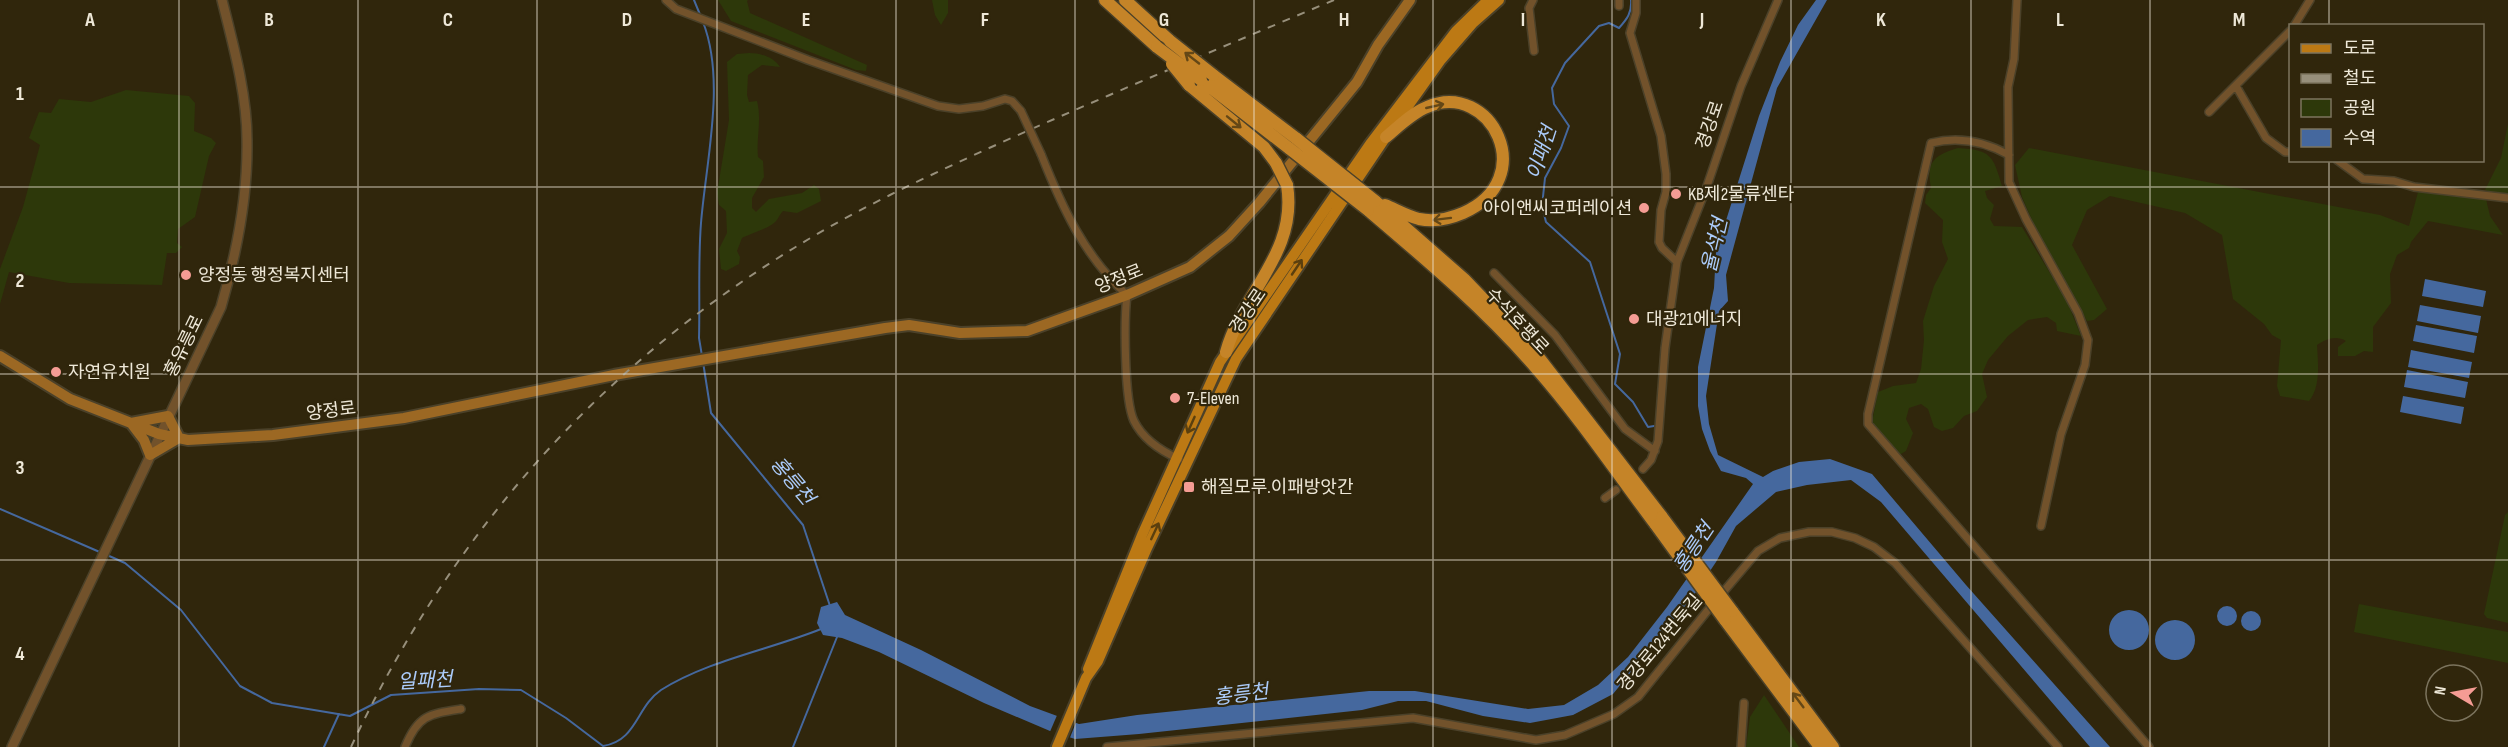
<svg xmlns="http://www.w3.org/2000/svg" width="2508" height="747" viewBox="0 0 2508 747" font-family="'Sofia Sans Condensed','Noto Sans KR',sans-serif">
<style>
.green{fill:#2d380a}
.water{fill:#45689e}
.pier{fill:#30260c}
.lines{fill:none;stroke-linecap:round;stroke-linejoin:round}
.stream{stroke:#45689e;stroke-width:2}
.minor-casing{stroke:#4b4129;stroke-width:10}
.tertiary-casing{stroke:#4b4129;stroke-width:12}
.secondary-casing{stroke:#4b4129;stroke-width:14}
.primary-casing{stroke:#4b4129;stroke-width:14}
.trunk-casing{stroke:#4b4129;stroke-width:15}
.minor{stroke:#72522b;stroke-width:7}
.tertiary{stroke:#72522b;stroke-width:9}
.secondary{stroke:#9c6823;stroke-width:10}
.primary{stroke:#bc7914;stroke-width:10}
.trunk{stroke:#c58428;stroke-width:12}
.rail{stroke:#978f7b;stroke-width:2;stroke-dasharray:8 8;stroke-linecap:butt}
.minor-bridge-casing{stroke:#4b4129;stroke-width:10;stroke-linecap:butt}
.trunk-bridge-casing{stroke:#4b4129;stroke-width:15;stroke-linecap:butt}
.minor-bridge{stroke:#72522b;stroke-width:7}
.trunk-bridge{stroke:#c58428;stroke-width:12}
.oneway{stroke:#644716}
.oneway2{stroke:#5a3f0e}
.grid{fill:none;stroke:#eee8d8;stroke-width:1.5;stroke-opacity:0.55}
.poi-dot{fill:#f59c94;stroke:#30260c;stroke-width:2}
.labels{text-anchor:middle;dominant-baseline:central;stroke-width:4.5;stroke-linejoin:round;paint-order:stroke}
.street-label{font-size:18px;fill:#eee8d8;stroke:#30260c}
.poi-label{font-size:18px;fill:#eee8d8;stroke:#30260c;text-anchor:start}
.water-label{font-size:20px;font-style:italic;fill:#abcbfa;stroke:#30260c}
.grid-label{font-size:20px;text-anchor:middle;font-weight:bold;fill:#eee8d8;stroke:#30260c;stroke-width:4.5;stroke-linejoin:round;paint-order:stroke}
</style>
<rect width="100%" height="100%" fill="#30260c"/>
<path class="green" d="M718,0H748L747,1L750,13L867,65L866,71L856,70L731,21Z
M932,0H948V13L941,25L935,15Z
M749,53C760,53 774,57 780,67L762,65L748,75L747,95L749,102L757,101C762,120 756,138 758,157L763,161L764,177L752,198V208L756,212L769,199L802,193L814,185L819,189L821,201L797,213L783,211C779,215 778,220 774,223C769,228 749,234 742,238L737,251L740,257L739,264L726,271L721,269L719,249L727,233L726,211L719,205L717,193L729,120L727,62L737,54Z
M126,90L189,96L195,103L194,131L211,138L216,143L209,156L195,217L178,229L177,243L182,247L176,253H167L162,285L69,283L9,272L0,304V269L23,207L40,145L29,138L39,112L51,113L59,99L91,102Z
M2508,124V195L2495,194L2485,190L2501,158Z
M1958,148C1991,150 1993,155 2002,186L1985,191L1987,198L1994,205L1990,219L1994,226L2022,227L2067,301L2081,336L2057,331L2056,323L2047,317L2028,320L2008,336L1988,360L1982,374L1987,397L1977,411L1964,416L1953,428L1942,431L1934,427L1928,409L1921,404L1909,408L1906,419L1913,433L1906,451L1899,455L1872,422L1878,392L1893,386L1916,383L1921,369L1924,340L1923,321L1934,286L1948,259L1942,242L1943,220L1925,203L1926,195L1931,188C1926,162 1934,155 1958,148Z
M2029,148L2380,215L2409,226L2418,192L2486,199L2490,216L2503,235L2428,221L2411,242L2409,248L2397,255L2390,274L2391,303L2373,327V352L2364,351L2355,356H2338V347L2346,341C2336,335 2326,339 2317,345C2318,363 2321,386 2309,401L2280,396L2277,386L2281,340L2272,335L2264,324L2233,299L2222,235L2185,213L2110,196L2087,210L2072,245L2107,309L2094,320L2087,321L2035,227L2022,197L2015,165Z
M2508,512V623L2487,618L2484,614L2505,515Z
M2359,604L2508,632V663L2354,632Z
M1764,695L1799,747H1746L1750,717Z"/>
<path class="water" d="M1816,0H1827L1777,88L1726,275L1728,301L1719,311L1706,396L1709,424L1718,455L1763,477L1773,471L1799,462L1830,459L1872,474L1966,585L2110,747H2090L1881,502L1851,480L1807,485L1776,492L1736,526L1716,562L1694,595L1613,694L1573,715L1530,723L1483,716L1426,701H1398L1362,710L1139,734L1075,739L1050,731L984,703L879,652L842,638L823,635L817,623L821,607L837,602L845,615L921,650L1030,706L1079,724L1137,715L1369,691H1415L1528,709L1564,705L1598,685L1628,657L1667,607L1753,484L1746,478L1721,471L1710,451L1702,429L1698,406V367L1714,288L1716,252L1759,116L1780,62L1798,25Z
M2425,279L2486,291L2483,307L2422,296Z
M2420,305L2481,316L2478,333L2417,321Z
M2416,325L2477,336L2474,353L2413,341Z
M2411,350L2472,362L2469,378L2408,367Z
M2407,370L2468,382L2465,398L2404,387Z
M2403,396L2464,407L2461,424L2400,412Z
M2217 616a10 10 0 1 1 20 0a10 10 0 1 1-20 0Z
M2109 630a20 20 0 1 1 40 0a20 20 0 1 1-40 0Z
M2241 621a10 10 0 1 1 20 0a10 10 0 1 1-20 0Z
M2155 640a20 20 0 1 1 40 0a20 20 0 1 1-40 0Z"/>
<path class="pier" d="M1058,713L1077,720L1069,740L1049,734Z"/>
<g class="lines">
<path class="stream" d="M694,0L701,17
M1631,0C1632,13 1627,19 1619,28L1609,23L1599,26L1565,63L1552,88L1554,104L1569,126L1561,148L1545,178L1542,206L1546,222L1590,262L1620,354L1615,384L1633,402L1648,427L1654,426
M702,356L699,338C700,300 698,261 701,223C706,161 726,81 703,22
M703,362L711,413L803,525L830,606
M0,509L102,553
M107,555L125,563L181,610L240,686L272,703L350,716L391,695L479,689L521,690L566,718L603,746C637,741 636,707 661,690C709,660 769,650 821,629
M324,747L339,714
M793,747L837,637"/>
<defs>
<path id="minor" d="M666,0L676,9L808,60L938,106L959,109L983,106L1005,99L1012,101L1021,111
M1533,0L1529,8L1534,51
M1636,0V13L1630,33L1661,136L1666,174V192L1661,210L1659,242L1662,248L1677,262
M2017,0L2014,59L2008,87L2009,182L2026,219L2078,313L2088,340L2085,365L2061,434L2041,526
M1619,6V0
M2294,26L2310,0
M2236,86L2266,138L2285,152H2290
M2209,112L2290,31
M1041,154C1062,207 1084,256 1127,295C1124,319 1124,400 1134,421C1143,439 1161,451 1179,459
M2009,155C1984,141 1959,136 1931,143L1868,414V424L2149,747
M2337,160L2363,179L2394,181L2414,187L2508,198
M1494,273L1555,335L1625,429L1655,451
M1643,469L1651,460L1658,441L1665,348L1677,262L1706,189L1741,86L1778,0
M1605,498L1616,490
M405,747C418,715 429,714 461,709
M1107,747L1413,718L1536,740L1565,735L1614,714L1638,697L1708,610L1758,551L1780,538L1809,532H1832L1855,538L1874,547L1895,563L2058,747
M1741,747L1744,703"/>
<path id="tertiary" d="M12,747L221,307C237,252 248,197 247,140C247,94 233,44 222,0"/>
<path id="secondary" d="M0,356L70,399L159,434L188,440L273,435L404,418L614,375L885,328L909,325L960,333L1027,331L1127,295L1190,267L1229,236L1259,203L1357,82L1378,45L1410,0
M168,416L179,438L150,455L144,440L131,423Z"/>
<path id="primary" d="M1088,669L1142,535L1220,362L1370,144L1456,31L1488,0
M1057,747L1086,678L1098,661L1147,548L1236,359L1386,137L1440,61L1473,23L1499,0"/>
<path id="trunk" d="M1105,0L1157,47
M1125,0L1170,41
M1213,75L1297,139
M1201,80L1290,149
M1189,85L1264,147L1276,163
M1375,201L1464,279L1536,354L1662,517
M1385,205C1395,209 1407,216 1419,219C1434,222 1449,219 1463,213C1541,179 1491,79 1427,107C1412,113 1399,126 1386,137
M1368,210C1428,261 1486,310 1537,369C1580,418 1617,473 1656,525
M1226,352C1243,291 1298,253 1287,185
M1732,611L1833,747
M1725,620L1820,747"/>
</defs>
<use href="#minor" class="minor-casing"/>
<use href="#tertiary" class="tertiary-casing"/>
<use href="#secondary" class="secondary-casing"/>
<use href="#primary" class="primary-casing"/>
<use href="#trunk" class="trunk-casing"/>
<use href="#minor" class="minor"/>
<use href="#tertiary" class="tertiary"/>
<use href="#secondary" class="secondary"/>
<use href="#primary" class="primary"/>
<use href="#trunk" class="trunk"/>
<path class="rail" d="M351,747C450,536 595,370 794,248C855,210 922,179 987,149C1102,97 1218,49 1334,0"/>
<defs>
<path id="minor-bridge" d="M1021,111L1041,154"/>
<path id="trunk-bridge" d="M1170,41L1213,75
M1157,47L1201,80
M1172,64L1189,85
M1297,139L1375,201
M1290,149L1368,210
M1276,163L1287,185
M1662,517L1732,611
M1656,525L1725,620"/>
</defs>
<use href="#minor-bridge" class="minor-bridge-casing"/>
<use href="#trunk-bridge" class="trunk-bridge-casing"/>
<use href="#minor-bridge" class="minor-bridge"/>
<use href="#trunk-bridge" class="trunk-bridge"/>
</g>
<defs><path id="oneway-shaft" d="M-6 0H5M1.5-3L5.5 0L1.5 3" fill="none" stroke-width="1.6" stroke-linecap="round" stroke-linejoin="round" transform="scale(1.5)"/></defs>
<g class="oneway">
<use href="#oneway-shaft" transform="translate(1192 58) rotate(-142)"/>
<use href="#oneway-shaft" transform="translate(1435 106) rotate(-13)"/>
<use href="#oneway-shaft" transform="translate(1234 122) rotate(39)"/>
<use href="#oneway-shaft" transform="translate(1442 219) rotate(173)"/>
<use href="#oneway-shaft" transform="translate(1798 700) rotate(-127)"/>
</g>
<g class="oneway2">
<use href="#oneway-shaft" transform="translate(1297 267) rotate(-56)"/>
<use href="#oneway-shaft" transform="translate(1191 425) rotate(114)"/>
<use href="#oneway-shaft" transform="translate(1155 531) rotate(-65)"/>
</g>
<path class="grid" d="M179,0V747M358,0V747M537,0V747M717,0V747M896,0V747M1075,0V747M1254,0V747M1433,0V747M1612,0V747M1791,0V747M1971,0V747M2150,0V747M2329,0V26M2329,160V747M0,187H2508M0,374H2508M0,560H2508"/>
<g class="poi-dot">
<circle cx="1676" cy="194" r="6"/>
<circle cx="1644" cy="208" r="6"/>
<circle cx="186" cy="275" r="6"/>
<circle cx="1634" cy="319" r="6"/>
<circle cx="56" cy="372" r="6"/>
<circle cx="1175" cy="398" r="6"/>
<rect x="1183" y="481" width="12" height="12" rx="3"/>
</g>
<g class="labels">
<g class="street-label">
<text transform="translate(1710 125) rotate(-71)">경강로</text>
<text transform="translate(1119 279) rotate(-22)">양정로</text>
<text transform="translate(1248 311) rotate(-56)">경강로</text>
<text transform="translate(1517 321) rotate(47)">수석호평로</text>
<text transform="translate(184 346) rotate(-64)">홍유릉로</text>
<text transform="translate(331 411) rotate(-7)">양정로</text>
<text transform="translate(1660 643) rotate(-50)">경강로124번둑길</text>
</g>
<g class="poi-label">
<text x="1688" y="194">KB제2물류센타</text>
<text x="1632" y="208" text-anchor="end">아이앤씨코퍼레이션</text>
<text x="198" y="275">양정동 행정복지센터</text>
<text x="1646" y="319">대광21에너지</text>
<text x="68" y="372">자연유치원</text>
<text x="1187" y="398">7-Eleven</text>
<text x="1201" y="487">해질모루.이패방앗간</text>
</g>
<g class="water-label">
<text transform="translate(1542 153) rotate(-72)">이패천</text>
<text transform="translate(1715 245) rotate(-77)">율석천</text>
<text transform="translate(792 481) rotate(50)">홍릉천</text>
<text transform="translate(1694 548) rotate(-56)">홍릉천</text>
<text transform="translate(425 681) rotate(-3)">일패천</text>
<text transform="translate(1241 695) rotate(-7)">홍릉천</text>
</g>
</g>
<g class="grid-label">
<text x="90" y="26">A</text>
<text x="269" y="26">B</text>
<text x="448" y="26">C</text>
<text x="627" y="26">D</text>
<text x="806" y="26">E</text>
<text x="985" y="26">F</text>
<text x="1164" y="26">G</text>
<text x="1344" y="26">H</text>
<text x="1523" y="26">I</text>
<text x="1702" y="26">J</text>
<text x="1881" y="26">K</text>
<text x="2060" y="26">L</text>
<text x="2239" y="26">M</text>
<text x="20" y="100">1</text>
<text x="20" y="287">2</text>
<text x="20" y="474">3</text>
<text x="20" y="660">4</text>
</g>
<rect x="2289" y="24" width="195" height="138" fill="#30260c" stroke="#7c745e" stroke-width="1.5"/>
<rect x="2301" y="44" width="30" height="9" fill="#bc7914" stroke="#7c745e" stroke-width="1.5"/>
<text x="2343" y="54" font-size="18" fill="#eee8d8">도로</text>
<rect x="2301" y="74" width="30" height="9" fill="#978f7b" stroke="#7c745e" stroke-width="1.5"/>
<text x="2343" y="84" font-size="18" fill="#eee8d8">철도</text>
<rect x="2301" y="99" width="30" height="18" fill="#2d380a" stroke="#7c745e" stroke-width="1.5"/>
<text x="2343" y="114" font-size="18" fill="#eee8d8">공원</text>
<rect x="2301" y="129" width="30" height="18" fill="#45689e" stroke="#7c745e" stroke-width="1.5"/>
<text x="2343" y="144" font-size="18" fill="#eee8d8">수역</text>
<g transform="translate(2454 693) rotate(280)"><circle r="28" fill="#30260c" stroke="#7c745e" stroke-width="1.5"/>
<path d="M0-4.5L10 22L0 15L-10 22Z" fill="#f59c94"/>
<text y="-9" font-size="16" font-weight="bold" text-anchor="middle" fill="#eee8d8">N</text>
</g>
</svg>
